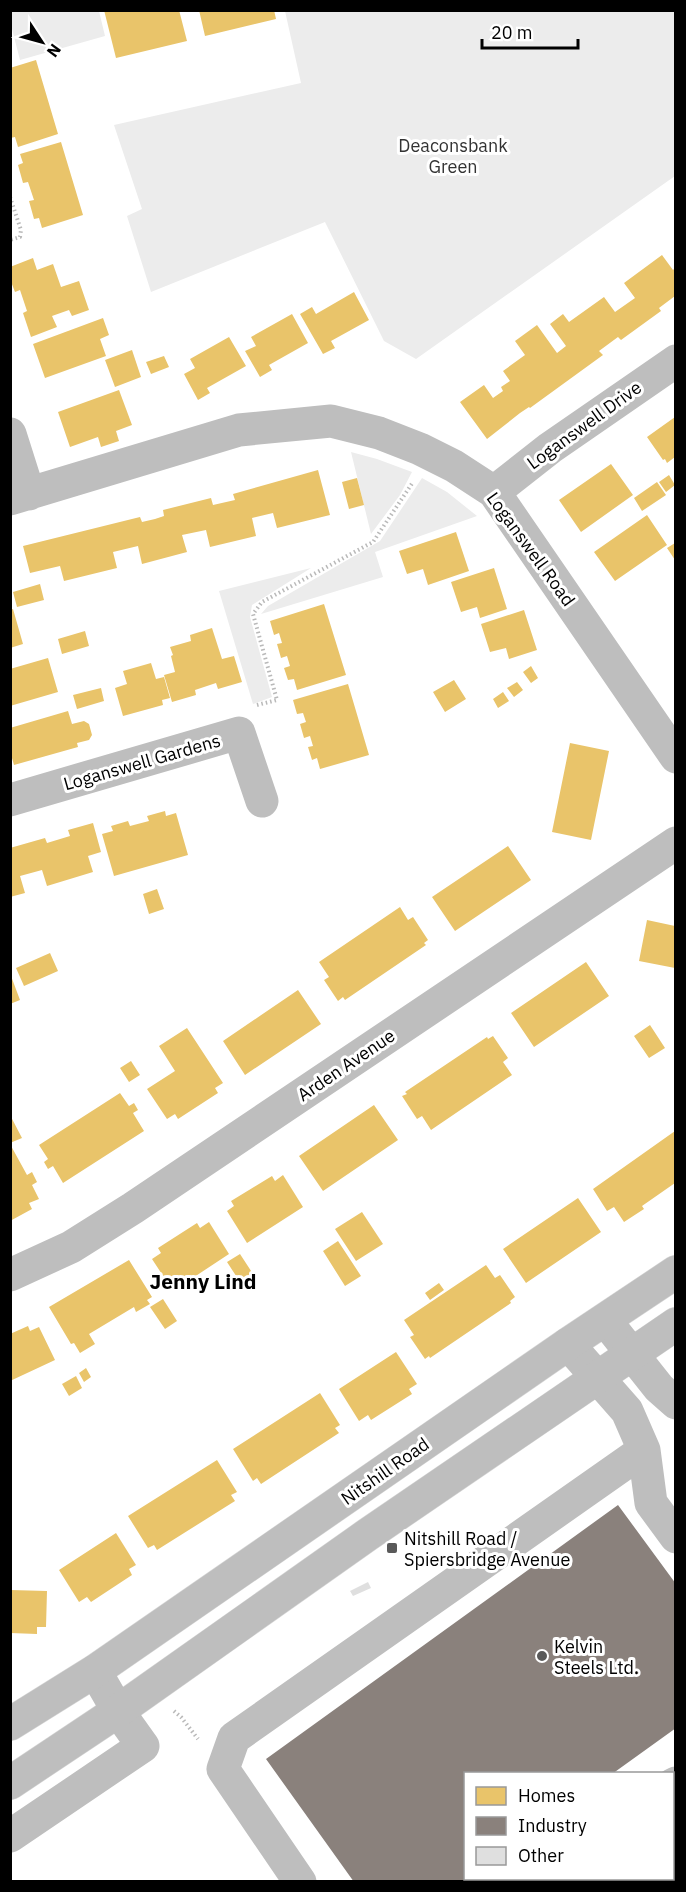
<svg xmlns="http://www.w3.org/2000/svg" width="686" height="1892" viewBox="0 0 686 1892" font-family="'IBM Plex Sans',sans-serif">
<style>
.green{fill:#ececec}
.homes{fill:#e9c46a}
.industry{fill:#8a817c}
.building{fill:#dfdfdf}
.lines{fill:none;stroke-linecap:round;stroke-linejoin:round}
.major-casing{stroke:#dbdbdb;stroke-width:34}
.path{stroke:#b9b9b9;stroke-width:4;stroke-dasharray:1.5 3;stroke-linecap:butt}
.minor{stroke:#bebebe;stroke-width:33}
.major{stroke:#bebebe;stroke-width:33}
.poi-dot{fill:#595959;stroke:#fff;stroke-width:2}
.labels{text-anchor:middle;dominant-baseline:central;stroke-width:6;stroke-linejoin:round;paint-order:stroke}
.park-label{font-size:18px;fill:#333;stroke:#fff}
.street-label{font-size:18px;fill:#000;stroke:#fff}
.poi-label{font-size:18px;fill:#000;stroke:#fff;text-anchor:start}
.quarter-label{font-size:21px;font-weight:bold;fill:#000;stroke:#fff}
</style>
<rect width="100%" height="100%" fill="#fff"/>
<path class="green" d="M10,11H99L105,36L20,60L11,25Z
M285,11H675V176L416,359L384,341L325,222L151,292L127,216L142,209L114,125L301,83Z
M351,452L377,459L412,472L400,495L371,534Z
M422,478L447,492L477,516L375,552L383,577L261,614L268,606L380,541Z
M311,568L252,605L250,617L272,697L253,704L219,591Z"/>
<path class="homes" d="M104,10H179L187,41L116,58Z
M199,10H274L276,19L205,36Z
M36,60L58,134L18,147L15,137L10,138V68Z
M61,142L83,215L42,228L39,218L34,219L29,201L34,200L28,182L23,183L18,165L23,163L20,154Z
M662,255L673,270L675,268V296L659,308L661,311L621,340L618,337L599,351L603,355L530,408L529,407L520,413L487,439L460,402L484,385L493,398L503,391L501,387L510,381L503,371L525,355L515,341L537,325L557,353L566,346L550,324L563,314L569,322L604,297L615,312L635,298L624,283Z
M33,258L37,270L53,264L61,287L79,281L89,310L72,316L69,310L52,316L57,327L31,337L23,313L27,311L20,290L15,292L10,279V267Z
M354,292L369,320L331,341L335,348L323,354L300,314L312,307L316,314Z
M292,314L308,343L269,365L272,370L260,377L245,351L256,346L251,337Z
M103,318L109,335L100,339L106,356L45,378L33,344Z
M229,337L246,366L207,388L210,393L198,400L184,374L195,368L190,359Z
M132,350L141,377L115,387L105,360Z
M164,356L169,367L151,374L146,362Z
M119,390L132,425L116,431L119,441L101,447L98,437L70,447L58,412Z
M675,417V457L667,463L665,459L663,460L647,437Z
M611,464L633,495L581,532L559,500Z
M318,470L330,515L277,528L273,513L252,518L256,536L210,547L206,530L182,535L187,552L142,564L138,546L113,552L117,568L64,581L60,566L30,573L23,546L140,517L142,522L155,519L164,516L163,510L211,498L213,505L235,500L233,494Z
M669,475L675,485L666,492L659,482Z
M357,478L364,505L349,509L342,482Z
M657,482L666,495L642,511L634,498Z
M647,515L667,545L615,581L594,552Z
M456,532L469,571L428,585L423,569L407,574L399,551Z
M675,543V560L667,548Z
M494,568L507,609L480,618L477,607L461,612L451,582Z
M40,584L44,600L17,607L13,592Z
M324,604L346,675L297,690L294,679L288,680L284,668L290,666L287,656L281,658L277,644L282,643L279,633L274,635L270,621Z
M13,609L23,644L10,648V610Z
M524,610L537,650L509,659L506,648L490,652L481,624Z
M212,628L222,659L234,656L242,682L218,689L216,683L195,690L196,695L172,702L164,675L175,672L171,656L173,655L170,647L191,641L190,635Z
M85,631L89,646L62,654L58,639Z
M48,658L58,692L10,706V669Z
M151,663L156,679L164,677L170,698L162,700L163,705L123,716L115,688L127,684L123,671Z
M531,666L538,678L531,683L523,672Z
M454,680L466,699L445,712L433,692Z
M517,682L523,690L514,697L507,688Z
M348,684L369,755L320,769L317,758L312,760L308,747L313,746L310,736L304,738L300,724L306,722L303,713L297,714L293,700Z
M101,688L104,701L77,709L73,695Z
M503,692L509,701L498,708L493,699Z
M68,711L72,724L84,721L89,724L92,735L89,740L77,743L78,747L14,765L10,751V728Z
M570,743L609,751L591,840L552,832Z
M165,811L166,816L176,813L188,855L114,876L102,834L113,831L111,826L128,821L130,826L149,821L147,816Z
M93,823L101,852L88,856L93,872L47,886L42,870L20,876L25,893L10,897V848L45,838L47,843L70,836L68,830Z
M508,846L531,880L455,931L432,897Z
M157,889L164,909L149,914L143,894Z
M400,907L408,920L413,917L428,940L424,943L426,945L345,1000L343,997L338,1001L324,980L329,977L319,962Z
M647,920L675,926V968L639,961Z
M50,953L58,971L24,986L16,968Z
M586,962L609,996L534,1047L511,1013Z
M11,976L20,1000L10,1004V977Z
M298,990L321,1024L245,1075L223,1041Z
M650,1025L665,1048L649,1058L634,1036Z
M187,1028L223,1083L215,1088L218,1093L178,1119L175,1114L167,1119L147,1089L175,1071L159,1046Z
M493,1036L508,1058L503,1062L512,1075L431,1130L422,1116L417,1119L402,1096L407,1094L405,1092L487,1037L488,1039Z
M131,1061L140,1075L129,1082L120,1068Z
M120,1093L129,1106L134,1103L138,1110L133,1113L144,1131L63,1183L53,1166L48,1169L44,1162L48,1159L39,1145Z
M374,1105L398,1140L323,1191L299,1156Z
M10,1115L22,1138L10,1143Z
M675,1131V1183L642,1206L644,1209L624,1222L614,1207L607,1211L593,1189Z
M10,1144L27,1175L32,1172L37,1182L32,1185L39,1199L29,1203L32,1209L10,1221Z
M283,1175L303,1207L247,1243L227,1211L234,1206L231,1201L272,1176L275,1181Z
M578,1198L601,1232L526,1283L503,1249Z
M362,1212L383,1244L356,1261L335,1229Z
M209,1222L229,1254L173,1291L152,1259L161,1253L158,1248L197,1223L200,1228Z
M338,1241L361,1276L345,1286L323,1251Z
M240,1254L255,1277L242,1285L227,1262Z
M129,1260L152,1297L147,1300L150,1304L136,1312L134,1307L89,1334L95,1344L80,1353L74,1343L71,1344L49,1307Z
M486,1265L495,1278L500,1275L515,1297L510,1301L511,1303L430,1358L429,1356L425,1359L410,1337L414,1335L404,1320Z
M439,1283L444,1290L430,1300L425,1293Z
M163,1299L177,1321L165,1329L150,1307Z
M28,1326L30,1331L39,1327L55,1360L10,1381V1334Z
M396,1352L417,1384L409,1389L412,1394L371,1420L368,1415L359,1421L339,1389Z
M86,1368L91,1377L84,1382L79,1373Z
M76,1376L82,1388L69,1396L62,1384Z
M320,1393L340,1425L335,1428L339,1433L261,1484L257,1478L253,1481L233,1449Z
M217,1460L237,1492L231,1495L235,1501L157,1550L154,1545L148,1548L128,1516Z
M116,1533L136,1565L129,1569L132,1575L91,1602L87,1597L79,1602L59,1570Z
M10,1590L47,1591L46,1627H37V1634L10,1633Z"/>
<path class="industry" d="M618,1505L676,1584V1728L612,1774H466V1879L462,1882H354L266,1759Z"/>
<path class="building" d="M368,1582L371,1588L353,1596L350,1591Z"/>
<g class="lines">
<defs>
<path id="major" d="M10,1724L95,1671L568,1344L676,1272
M10,1783L118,1711L367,1535L676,1324"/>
</defs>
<use href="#major" class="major-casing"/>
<path class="path" d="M10,197L21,230L20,237L10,240
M257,705L277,700L253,614L262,602L373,542L413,482
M174,1711L181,1717L198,1739"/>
<path class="minor" d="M10,434L29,494
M494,492L550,448L676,361
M10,499L239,430L331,421L379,433L420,449L454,466L494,492L676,757
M10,800L239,733L262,801
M10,1275L71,1247L133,1208L676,843
M605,1320L659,1388L676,1403
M568,1344L627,1411L644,1450L651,1503L676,1537
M672,1785L676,1783
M10,1836L143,1746L118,1711L95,1671
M300,1882L223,1769L234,1738L644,1450
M534,1882L538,1878"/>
<use href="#major" class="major"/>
</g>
<g class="poi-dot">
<rect x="386" y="1542" width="12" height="12" rx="3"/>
<circle cx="542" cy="1656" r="6"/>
</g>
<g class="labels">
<g class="park-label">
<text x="453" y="145">Deaconsbank<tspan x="453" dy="21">Green</tspan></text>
</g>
<g class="street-label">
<text transform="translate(584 425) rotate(-36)">Loganswell Drive</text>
<text transform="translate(531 549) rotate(54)">Loganswell Road</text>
<text transform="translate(142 762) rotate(-16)">Loganswell Gardens</text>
<text transform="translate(346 1065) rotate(-34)">Arden Avenue</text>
<text transform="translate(385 1471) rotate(-35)">Nitshill Road</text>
</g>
<g class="poi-label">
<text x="404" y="1538">Nitshill Road /<tspan x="404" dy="21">Spiersbridge Avenue</tspan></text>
<text x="554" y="1646">Kelvin<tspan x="554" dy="21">Steels Ltd.</tspan></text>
</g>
<g class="quarter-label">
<text x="203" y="1281">Jenny Lind</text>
</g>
</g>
<rect width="686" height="1892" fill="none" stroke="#000000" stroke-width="24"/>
<rect x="464" y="1772" width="210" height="108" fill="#ffffff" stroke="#999999" stroke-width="1.5"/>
<rect x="476" y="1787" width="30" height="18" fill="#e9c46a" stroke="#999999" stroke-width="1.5"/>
<text x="518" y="1802" font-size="18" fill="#000000">Homes</text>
<rect x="476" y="1817" width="30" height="18" fill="#8a817c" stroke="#999999" stroke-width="1.5"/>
<text x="518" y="1832" font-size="18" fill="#000000">Industry</text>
<rect x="476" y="1847" width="30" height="18" fill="#dfdfdf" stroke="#999999" stroke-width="1.5"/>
<text x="518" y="1862" font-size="18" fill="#000000">Other</text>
<g transform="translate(42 42) rotate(126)" stroke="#ffffff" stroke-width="4.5" paint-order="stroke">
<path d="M0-4.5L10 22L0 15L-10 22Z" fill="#000000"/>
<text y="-9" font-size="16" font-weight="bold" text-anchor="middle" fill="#000000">N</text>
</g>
<path d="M482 39v9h96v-9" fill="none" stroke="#000000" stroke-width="3"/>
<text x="491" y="39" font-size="18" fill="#000000" stroke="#ffffff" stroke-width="4.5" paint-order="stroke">20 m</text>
</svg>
